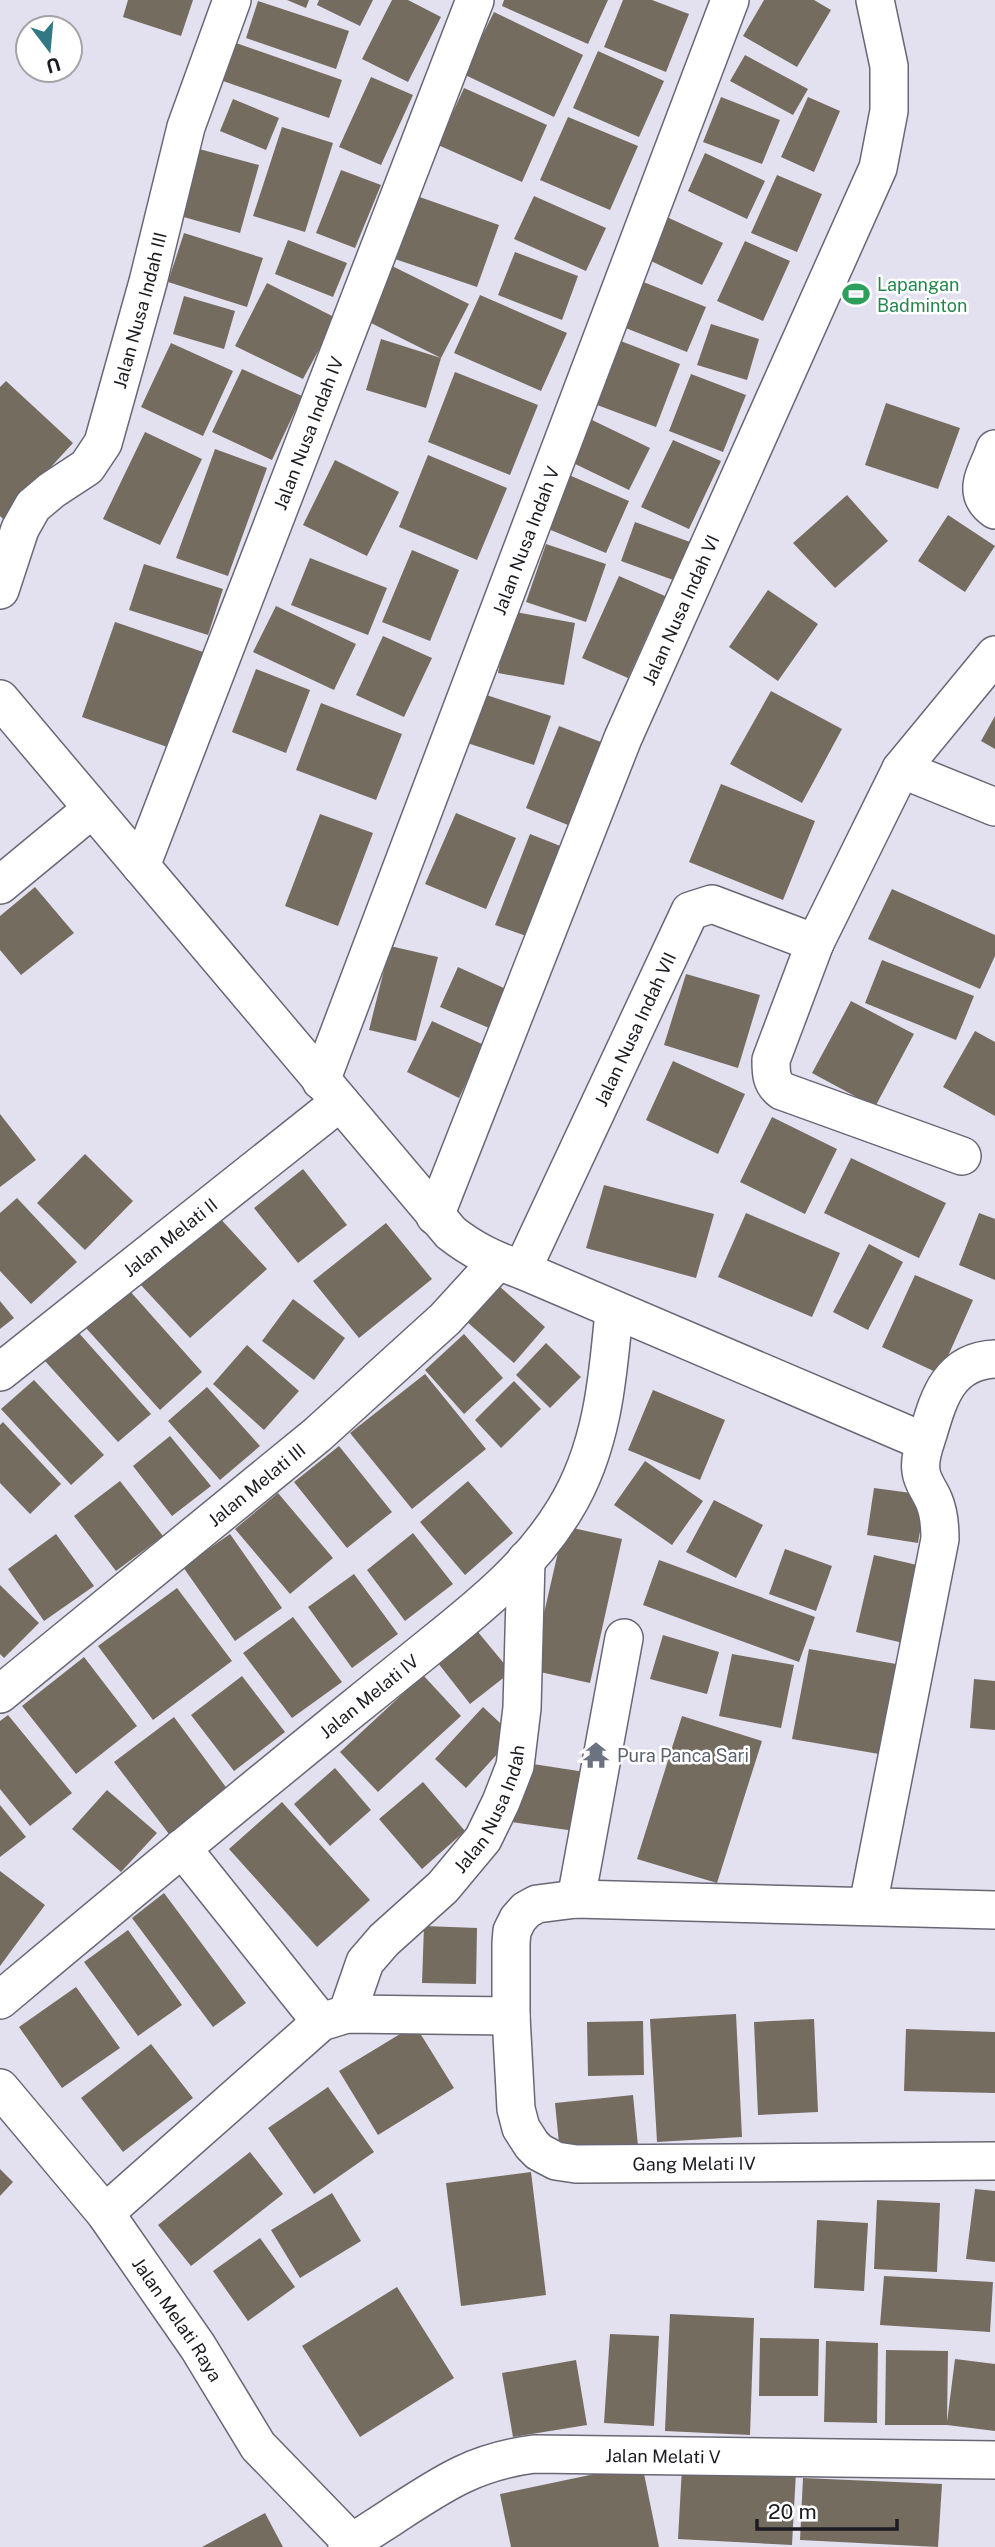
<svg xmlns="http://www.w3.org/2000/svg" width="995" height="2547" viewBox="0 0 995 2547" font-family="'Public Sans',sans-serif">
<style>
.building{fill:#756c60}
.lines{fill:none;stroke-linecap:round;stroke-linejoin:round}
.street-casing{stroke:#6a6775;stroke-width:40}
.street{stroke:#fff;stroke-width:37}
.labels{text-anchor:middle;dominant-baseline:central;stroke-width:5;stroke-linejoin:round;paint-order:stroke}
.leisure-label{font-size:18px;fill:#27864d;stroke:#fff;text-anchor:start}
.street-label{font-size:18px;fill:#1c1b21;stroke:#fff}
.worship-label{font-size:18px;fill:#5b616d;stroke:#fff;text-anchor:start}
</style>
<rect width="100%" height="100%" fill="#e3e0f0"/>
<path class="building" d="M128,0H193L181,36L123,17Z
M287,0H309L306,8Z
M319,0H373L360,26L317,5Z
M392,0H408L441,17L408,82L362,59Z
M504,0H608L588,44L502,6Z
M623,0H652L689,14L666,72L604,47Z
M764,0H814L831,10L797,67L743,36Z
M258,1L349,31L336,69L246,38Z
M494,12L583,55L554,117L463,74Z
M236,43L342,80L329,118L223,81Z
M598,51L664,81L639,137L573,108Z
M745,55L808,89L793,115L730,81Z
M371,77L413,95L381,165L339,147Z
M464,88L547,125L522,182L438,145Z
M721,97L780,120L762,164L703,142Z
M808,97L840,111L814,172L781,157Z
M233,99L279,118L266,150L220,131Z
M568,117L638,146L610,210L540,180Z
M282,127L333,143L305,232L253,216Z
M199,149L259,165L240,233L180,216Z
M705,153L765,181L747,219L688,191Z
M341,170L381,185L355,248L316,233Z
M777,175L822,194L797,252L751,233Z
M414,195L499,225L477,287L392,258Z
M534,196L606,228L586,271L514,239Z
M656,212L723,243L702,285L636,254Z
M184,233L263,258L247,307L168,282Z
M288,240L347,263L333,297L275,274Z
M745,241L790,261L763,321L717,301Z
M515,252L578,276L562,320L498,295Z
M390,265L469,304L441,358L426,408L366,390L381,339L441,358L363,319Z
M641,281L706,307L687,352L623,327Z
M267,283L336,318L303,379L235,346Z
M480,295L567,333L541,391L454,353Z
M184,296L235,311L224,349L173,334Z
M711,324L759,339L747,380L697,365Z
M613,338L680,364L656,427L589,402Z
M171,343L233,371L203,436L141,407Z
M242,369L302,396L272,460L212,432Z
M455,372L538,405L510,475L428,442Z
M691,374L746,395L723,452L669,431Z
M6,381L73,443L3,519L0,516V387Z
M886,403L960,428L938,489L865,465Z
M590,419L650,448L629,490L569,461Z
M145,432L202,459L160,545L103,519Z
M673,440L721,461L689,529L641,507Z
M215,449L267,468L228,576L176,558Z
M428,455L507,488L477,560L399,527Z
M335,460L399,492L367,556L303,525Z
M569,475L629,501L606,553L546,528Z
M847,495L888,541L835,588L793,543Z
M948,515L995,546L965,592L918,561Z
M635,522L690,542L676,581L621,561Z
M546,544L606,564L586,622L526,602Z
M412,550L459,570L430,641L382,622Z
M310,558L387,588L368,635L291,605Z
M144,564L223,589L208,635L129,610Z
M619,576L665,596L628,678L582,658Z
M768,590L818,624L778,681L729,647Z
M276,606L356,644L334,690L253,652Z
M510,611L575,623L564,685L498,673Z
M115,622L206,653L173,749L82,717Z
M383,636L432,658L404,717L356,695Z
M256,669L310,690L286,753L232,732Z
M471,690L551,716L534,765L455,739Z
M771,691L842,729L802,803L730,764Z
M321,703L402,734L376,800L296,770Z
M995,716V749L981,741Z
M559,726L601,742L568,825L526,808Z
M721,784L815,821L783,900L689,862Z
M456,813L516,838L486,909L425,884Z
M320,814L373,833L338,926L285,906Z
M530,834L563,847L529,937L495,925Z
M35,887L74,933L21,975L0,950V916Z
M892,889L995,935V956L980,989L868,939Z
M390,946L438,957L416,1041L369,1030Z
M882,960L974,996L956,1040L865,1003Z
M458,967L506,989L489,1028L440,1007Z
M686,974L760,995L738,1068L664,1045Z
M851,1001L914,1034L875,1107L812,1073Z
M432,1021L484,1045L459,1098L407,1072Z
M975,1031L995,1042V1116L943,1087Z
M673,1061L745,1094L718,1154L646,1120Z
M0,1114L36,1160L0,1187Z
M772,1117L837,1149L805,1214L740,1182Z
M85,1154L133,1201L85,1250L37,1203Z
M851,1158L946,1203L919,1258L824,1213Z
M303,1169L347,1225L298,1263L254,1208Z
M604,1185L714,1214L696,1278L586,1248Z
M17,1198L77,1262L31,1304L0,1271V1213Z
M746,1213L840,1253L812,1317L718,1277Z
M979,1213L995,1219V1280L959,1265Z
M216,1214L267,1269L190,1338L140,1284Z
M386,1223L432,1279L359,1338L313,1281Z
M869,1244L903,1262L868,1330L833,1312Z
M915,1275L973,1300L940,1374L882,1347Z
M498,1285L545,1327L514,1363L466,1321Z
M129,1290L202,1372L160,1410L86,1328Z
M293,1299L345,1338L314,1380L262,1341Z
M0,1301L14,1318L0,1329Z
M78,1332L151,1414L118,1442L45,1361Z
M464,1334L503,1378L464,1414L425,1370Z
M546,1343L581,1377L550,1408L516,1375Z
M247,1345L299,1391L264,1430L213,1384Z
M425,1374L486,1449L412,1509L350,1433Z
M34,1380L104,1455L71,1485L1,1409Z
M514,1381L541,1409L501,1448L475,1420Z
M207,1387L260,1446L220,1480L168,1421Z
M653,1390L725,1420L700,1480L628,1450Z
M3,1422L61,1484L30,1514L0,1483V1425Z
M170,1436L211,1486L172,1516L133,1466Z
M339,1446L392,1512L347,1548L294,1482Z
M645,1461L703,1501L672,1545L614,1505Z
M120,1481L163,1536L116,1571L74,1516Z
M468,1481L513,1533L465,1575L420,1522Z
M874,1488L926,1495L918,1543L867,1535Z
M278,1493L333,1558L290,1594L235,1529Z
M714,1500L763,1525L736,1578L686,1552Z
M564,1526L622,1539L590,1683L531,1670Z
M413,1533L453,1584L405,1621L367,1570Z
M56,1534L94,1586L44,1621L8,1569Z
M230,1534L282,1608L235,1641L183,1567Z
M785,1549L832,1566L816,1611L769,1594Z
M874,1555L930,1568L912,1645L856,1632Z
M659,1560L815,1617L799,1662L643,1605Z
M354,1574L398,1634L352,1668L308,1607Z
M0,1585L39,1623L4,1658L0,1654Z
M177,1588L232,1661L153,1720L98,1646Z
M293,1617L342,1682L292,1718L243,1653Z
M478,1632L511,1672L470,1704L438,1663Z
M663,1635L719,1652L707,1694L650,1679Z
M809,1649L902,1665L885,1755L792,1739Z
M732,1654L794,1665L781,1728L719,1716Z
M84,1657L137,1726L76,1774L22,1706Z
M423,1675L461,1716L378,1792L340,1752Z
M242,1676L285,1732L234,1771L191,1715Z
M974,1679L995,1681V1730L970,1728Z
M483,1707L514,1736L466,1788L435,1759Z
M8,1715L72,1793L30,1826L0,1789V1721Z
M682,1716L762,1741L717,1883L637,1859Z
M174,1717L228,1790L169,1834L114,1762Z
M520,1762L585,1772L575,1831L511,1822Z
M335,1768L371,1810L330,1846L294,1804Z
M423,1782L465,1831L422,1869L379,1819Z
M107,1790L157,1833L121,1872L72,1829Z
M282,1802L370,1900L317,1947L229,1849Z
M0,1805L26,1837L0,1857Z
M0,1871L45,1905L0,1966Z
M164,1893L246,2003L213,2027L132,1918Z
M424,1926L477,1928L476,1984L422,1983Z
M128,1930L182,2005L138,2036L84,1962Z
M76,1987L120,2048L62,2088L19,2027Z
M736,2014L742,2137L657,2142L650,2019Z
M814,2019L818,2112L758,2115L754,2022Z
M643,2021L644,2075L588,2076L587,2022Z
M415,2025L454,2088L378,2135L339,2071Z
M906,2029L995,2032V2093L904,2091Z
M151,2044L193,2098L123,2152L81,2098Z
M328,2087L374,2152L314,2194L268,2128Z
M633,2095L638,2146L560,2154L555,2103Z
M250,2152L283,2194L191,2266L158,2225Z
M0,2169L13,2182L0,2196Z
M531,2172L546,2295L461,2306L446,2183Z
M975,2189L995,2191V2262L966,2259Z
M332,2193L361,2241L300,2278L271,2230Z
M877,2200L940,2203L937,2272L874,2269Z
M817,2220L868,2223L864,2291L814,2288Z
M260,2238L295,2287L248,2321L213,2271Z
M884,2276L993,2282L990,2332L880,2325Z
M397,2287L454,2378L360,2437L302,2346Z
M670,2314L754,2318L750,2435L665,2431Z
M610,2334L659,2336L654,2426L604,2423Z
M760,2338L819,2339L818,2396H759Z
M826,2341L878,2343L877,2423L824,2422Z
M886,2350L948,2351L947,2422L955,2359L995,2364V2431L947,2425H885Z
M576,2360L587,2425L513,2437L502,2373Z
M642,2464L659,2547H511L500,2494Z
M682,2467L796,2472L792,2545L678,2539Z
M803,2478L942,2484L938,2547L800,2540Z
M265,2513L283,2547H202Z"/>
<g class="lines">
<defs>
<g id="street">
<path d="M995,449C987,473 970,492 995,510"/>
<path id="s1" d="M0,590L20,529L33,506L52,490L87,467L103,443L148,282L186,127L232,0"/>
<path d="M0,699L451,1233C474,1251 494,1260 522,1270L925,1442"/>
<path d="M901,769L995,807"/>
<path id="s2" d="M141,866L475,0"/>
<path d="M0,885L92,809"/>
<path d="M815,943L771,1060C771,1073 771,1083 782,1091L962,1156"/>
<path id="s3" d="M321,1081L730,0"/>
<path id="s4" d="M435,1216L623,738L878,168L889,111V66L875,0"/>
<path id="s5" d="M522,1270L690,911L712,904L815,943L901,769L995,655"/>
<path id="s6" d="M0,1372L340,1102"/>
<path id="s7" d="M0,1694L317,1435L445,1319L497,1262"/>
<path d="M182,1848L321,2022"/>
<path d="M576,1899L624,1638"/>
<path d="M868,1905L940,1539C940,1526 939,1513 934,1501C930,1491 922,1482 921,1471C919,1459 924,1446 928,1434C939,1397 949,1361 995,1359"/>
<path id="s8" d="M995,1910L576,1899L537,1904L526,1910L518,1919L512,1931L511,1943V2016L516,2109L521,2128L532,2145L539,2152L556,2161L576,2164L995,2161"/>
<path id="s9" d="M0,2000C111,1907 222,1815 334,1724C367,1697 400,1671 433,1644C483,1604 532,1564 565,1509C602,1449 608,1379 614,1311"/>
<path id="s10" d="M347,2014L365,1962L384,1940L443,1887L483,1839L501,1802L515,1766L522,1708L526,1560"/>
<path id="s11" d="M0,2088L105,2213L198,2347L258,2446L356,2547"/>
<path d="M105,2213L321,2022L347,2014L511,2016"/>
<path id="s12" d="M347,2547C362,2535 380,2525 396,2514C445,2482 475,2462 534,2454L995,2460"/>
</g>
</defs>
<use href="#street" class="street-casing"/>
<use href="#street" class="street"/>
</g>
<defs>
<symbol id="stadium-bare" viewBox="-9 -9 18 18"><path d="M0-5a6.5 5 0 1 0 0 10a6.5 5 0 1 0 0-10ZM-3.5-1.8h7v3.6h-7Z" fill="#2e9e5b" stroke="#fff" stroke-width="2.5" paint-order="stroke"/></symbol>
<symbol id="temple-bare" viewBox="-9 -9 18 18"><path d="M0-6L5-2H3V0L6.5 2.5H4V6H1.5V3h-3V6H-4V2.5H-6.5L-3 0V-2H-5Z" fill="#6b7280" stroke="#fff" stroke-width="2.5" paint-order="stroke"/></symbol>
</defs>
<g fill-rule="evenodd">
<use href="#stadium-bare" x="837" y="275" width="38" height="38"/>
<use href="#temple-bare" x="577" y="1736" width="38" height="38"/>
</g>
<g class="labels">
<g class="leisure-label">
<text x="877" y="284">Lapangan<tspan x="877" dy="21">Badminton</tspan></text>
</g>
<g class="street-label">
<text stroke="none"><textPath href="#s1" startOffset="324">Jalan Nusa Indah III</textPath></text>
<text stroke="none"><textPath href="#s2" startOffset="464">Jalan Nusa Indah IV</textPath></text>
<text stroke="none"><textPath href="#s3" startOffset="578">Jalan Nusa Indah V</textPath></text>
<text stroke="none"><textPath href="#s4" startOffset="654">Jalan Nusa Indah VI</textPath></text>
<text stroke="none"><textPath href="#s5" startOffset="266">Jalan Nusa Indah VII</textPath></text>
<text stroke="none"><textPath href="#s6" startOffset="217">Jalan Melati II</textPath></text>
<text stroke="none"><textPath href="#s7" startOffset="331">Jalan Melati III</textPath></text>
<text stroke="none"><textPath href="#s9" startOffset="478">Jalan Melati IV</textPath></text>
<text stroke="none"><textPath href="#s10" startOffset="256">Jalan Nusa Indah</textPath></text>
<text stroke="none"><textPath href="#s8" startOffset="882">Gang Melati IV</textPath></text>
<text stroke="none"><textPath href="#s11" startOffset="292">Jalan Melati Raya</textPath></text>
<text stroke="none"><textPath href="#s12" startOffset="340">Jalan Melati V</textPath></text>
</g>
<g class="worship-label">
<text x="617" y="1755">Pura Panca Sari</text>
</g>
</g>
<g transform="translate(49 49) rotate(164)"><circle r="33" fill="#ffffff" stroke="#a4a4a6" stroke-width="2"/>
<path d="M0-5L12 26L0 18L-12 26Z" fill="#317884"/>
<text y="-10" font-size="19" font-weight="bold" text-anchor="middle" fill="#1c1b21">U</text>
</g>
<path d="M757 2519v10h140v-10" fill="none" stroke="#1c1b21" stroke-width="3.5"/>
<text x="768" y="2519" font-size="21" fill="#1c1b21" stroke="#ffffff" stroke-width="5" paint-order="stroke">20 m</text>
</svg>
